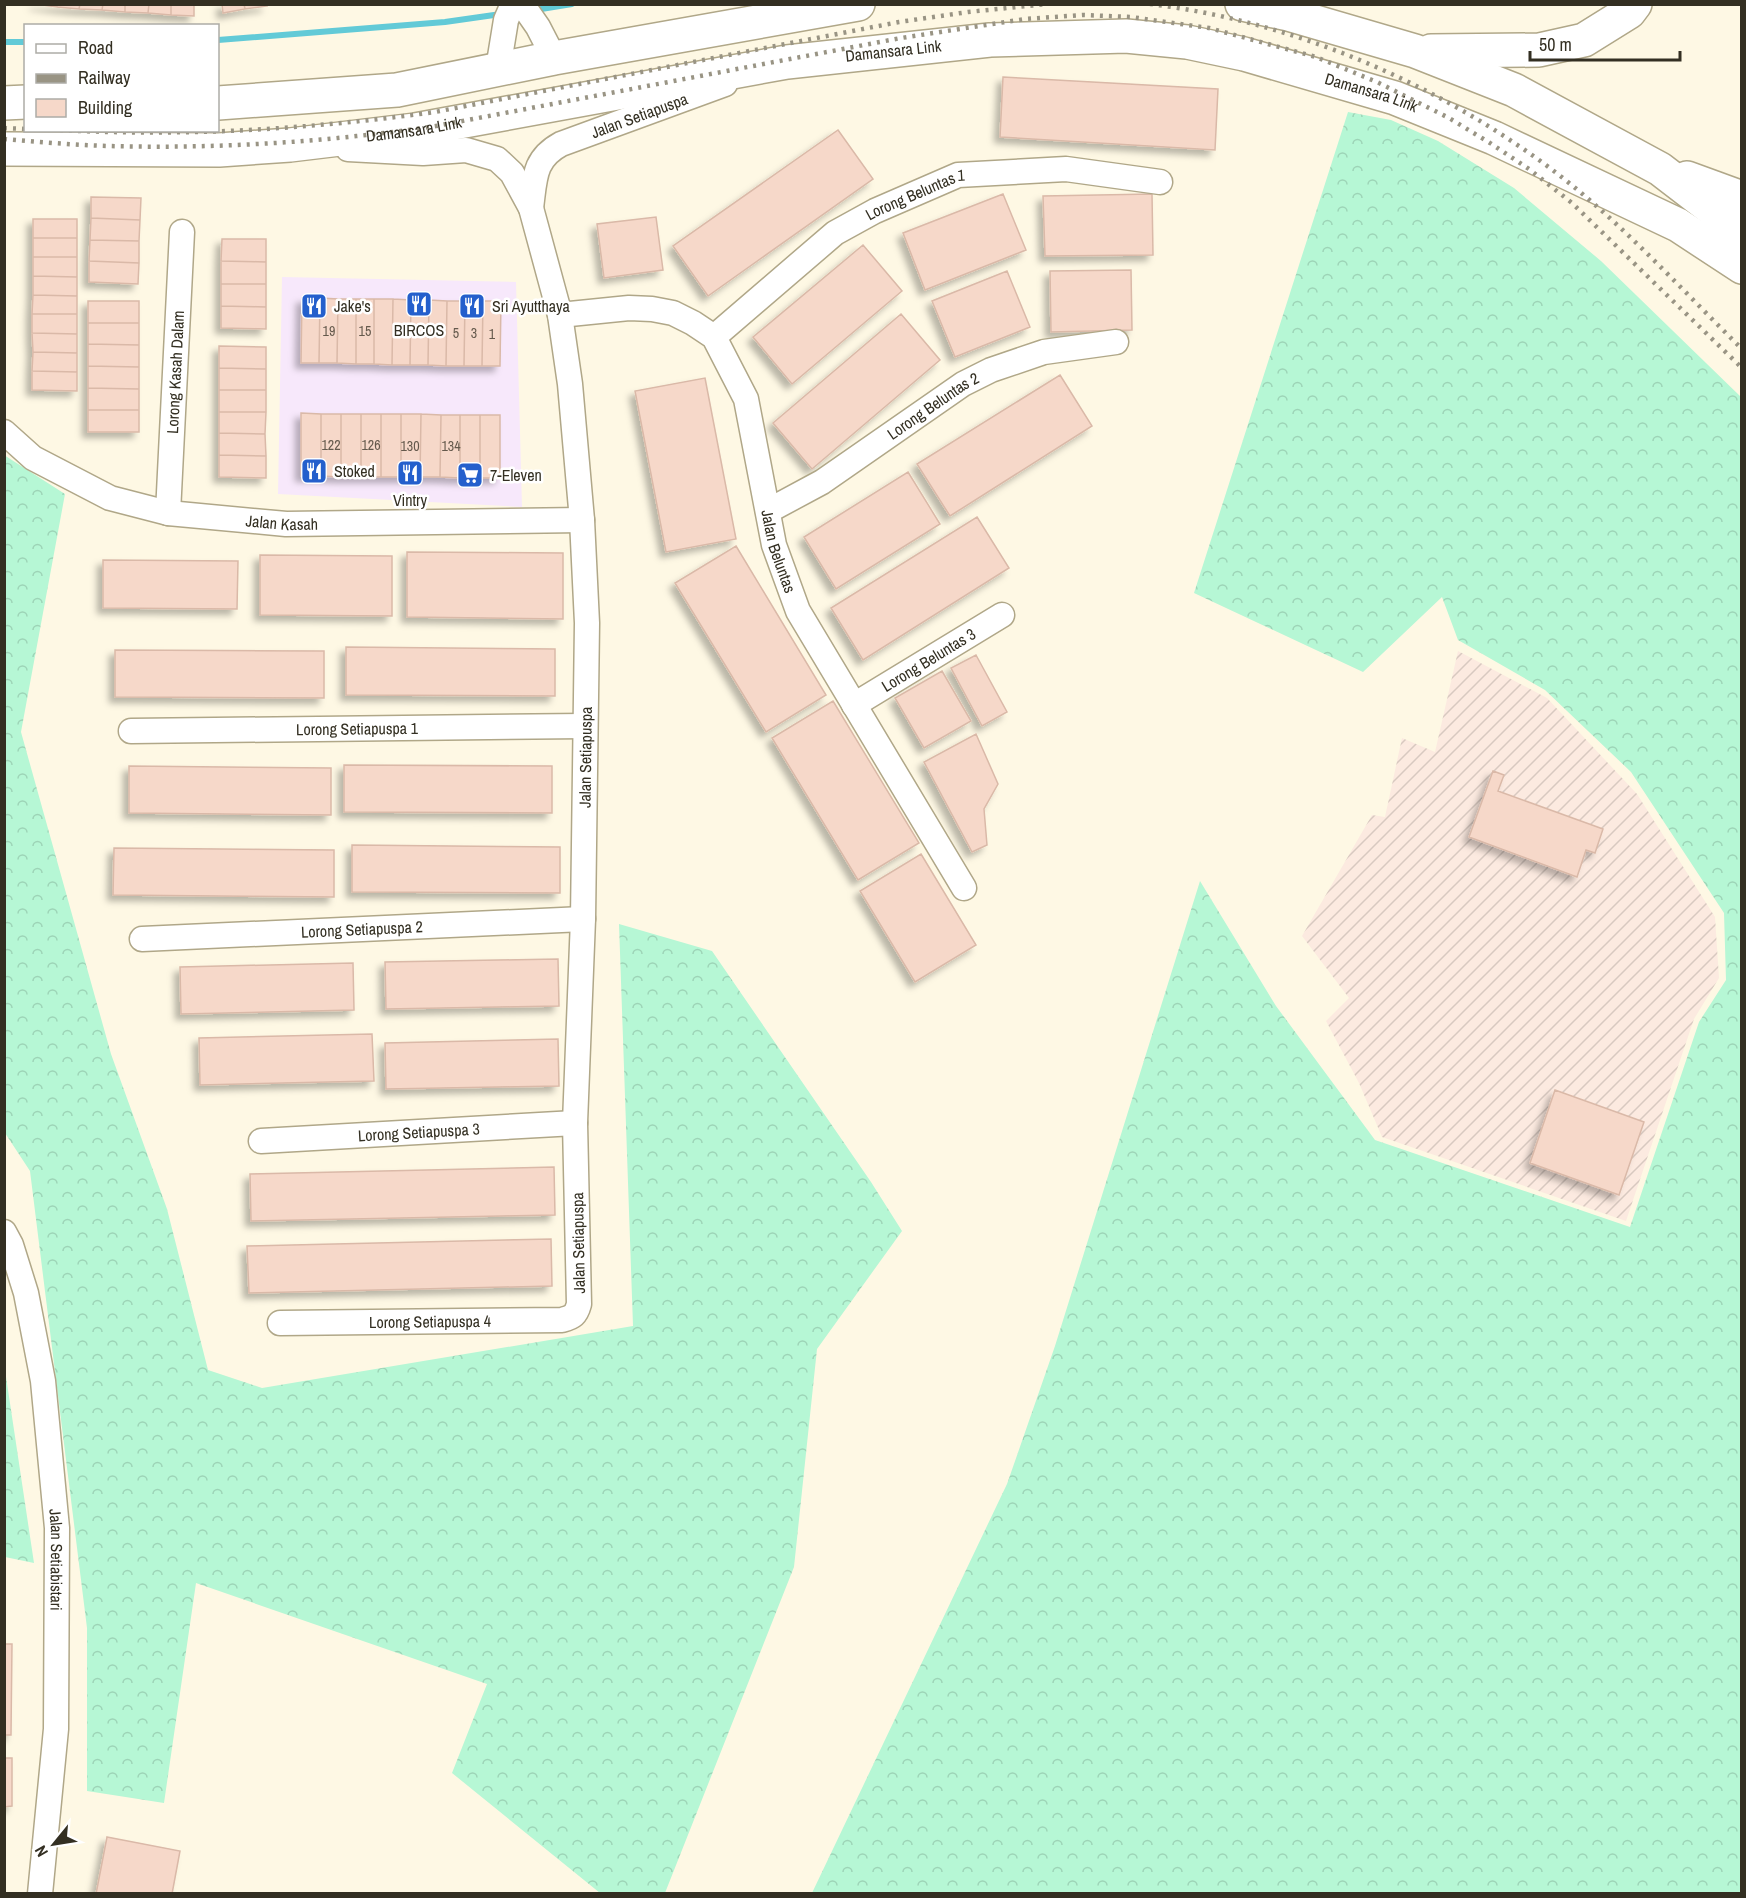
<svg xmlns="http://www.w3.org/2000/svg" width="1746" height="1898" viewBox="0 0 1746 1898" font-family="'Archivo Narrow',sans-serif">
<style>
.commercial{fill:#f7e8fb}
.industrial{fill:url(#industrial-furrows)}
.forest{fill:url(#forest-crowns)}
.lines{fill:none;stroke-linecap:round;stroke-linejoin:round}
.stream{stroke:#62cad7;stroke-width:6}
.building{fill:#f6d8c9;stroke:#dab9a8;stroke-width:1.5;filter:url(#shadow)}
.street-casing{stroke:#b0a788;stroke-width:27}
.highway-casing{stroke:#b0a788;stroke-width:36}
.street{stroke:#fff;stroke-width:24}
.highway{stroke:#fff;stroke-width:33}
.rail{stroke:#999484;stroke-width:4.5;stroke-dasharray:3 6;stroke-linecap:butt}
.labels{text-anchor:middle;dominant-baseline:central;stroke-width:5;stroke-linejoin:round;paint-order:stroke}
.number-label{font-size:14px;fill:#64594c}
.street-label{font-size:16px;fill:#332f22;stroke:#fff}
.poi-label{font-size:16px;fill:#332f22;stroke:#fff;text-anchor:start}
</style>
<defs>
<pattern id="industrial-furrows" width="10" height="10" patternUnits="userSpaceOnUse" patternTransform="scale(1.5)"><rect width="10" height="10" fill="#fceae0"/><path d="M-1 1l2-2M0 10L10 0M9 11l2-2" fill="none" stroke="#d8c9c0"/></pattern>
<pattern id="forest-crowns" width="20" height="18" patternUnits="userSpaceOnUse" patternTransform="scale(1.5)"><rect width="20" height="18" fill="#b6f7d5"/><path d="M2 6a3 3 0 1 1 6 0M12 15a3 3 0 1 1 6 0" fill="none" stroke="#9dd4b7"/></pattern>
<filter id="shadow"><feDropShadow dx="-5.5" dy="5.5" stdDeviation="3" flood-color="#0004"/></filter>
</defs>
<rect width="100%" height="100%" fill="#fef8e4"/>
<path class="commercial" d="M282,277L516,282L522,507L278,494Z"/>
<path class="industrial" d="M1458,651L1547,698L1637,794L1715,917L1719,978L1694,1019L1626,1221L1382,1137L1359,1083L1326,1021L1349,998L1302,936L1372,815L1385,817L1402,738L1435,752Z"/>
<path class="forest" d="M1348,112L1391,120L1438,141L1514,188L1601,261L1741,397V1893H812L1007,1484L1055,1346L1200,881L1276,1006L1375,1140L1630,1227L1699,1022L1726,980L1724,913L1631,772L1545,690L1458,640L1442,597L1363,672L1194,593Z
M4,455L65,494L21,732L111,1054L167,1209L208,1370L262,1388L633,1326L619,924L712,951L871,1182L902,1231L817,1349L794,1567L665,1893H600L452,1773L487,1684L196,1583L164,1803L87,1791V1628L30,1171L5,1133Z
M5,1370L34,1563L5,1557Z"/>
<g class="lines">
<path class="stream" d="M535,10L572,4
M218,40L445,22L501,14
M4,42H26"/>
</g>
<path class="building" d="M34,4H57V7Z
M57,4H80L79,9L57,7Z
M80,4H103L102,10L79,9Z
M103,4H125V12L102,10Z
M125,4H149L148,13L125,12Z
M149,4H171V15L148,13Z
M171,4H194V16L171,15Z
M222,4H244L245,9L223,13Z
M244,4H266L267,6L245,9Z
M1003,77L1218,89L1215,150L1000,137Z
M838,130L873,179L708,296L673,246Z
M1003,194L1026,250L925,290L903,233Z
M1152,194L1153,255L1045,256L1043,196Z
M91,197L141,198L140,220L91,218Z
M656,217L663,270L604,278L597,224Z
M91,218L140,220L139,241L90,240Z
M33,219H77V238H33Z
M33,238H77V257H33Z
M222,239H266V262L221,261Z
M90,240L139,241V263L89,261Z
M863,245L902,291L792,384L753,337Z
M33,257H77V277L33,276Z
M89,261L139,263L138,284L89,282Z
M221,261L266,262V284H221Z
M1131,270L1132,330L1051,332L1050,271Z
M1007,271L1030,327L955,357L932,301Z
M33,276L77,277V296L33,295Z
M221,284H266V307L221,306Z
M33,295L77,296V314H32Z
M302,298H320L319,363H301Z
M320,298L338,299L337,363H319Z
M338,299H356V364L337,363Z
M356,299H374V364H356Z
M374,299H393L392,365L374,364Z
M393,299L411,300L410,365H392Z
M411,300H429L428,365H410Z
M429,300L447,301L446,366L428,365Z
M88,301H139V323H88Z
M447,301H465L464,366H446Z
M465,301H483L482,366H464Z
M483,301H501L500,366H482Z
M221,306L266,307V329L221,328Z
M32,314H77V334L32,333Z
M901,314L940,360L812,469L773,423Z
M88,323H139V345L88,344Z
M32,333L77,334V353L33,352Z
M88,344L139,345V367L88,366Z
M219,346L266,347V369L219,368Z
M33,352L77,353V372L32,371Z
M88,366L139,367V389L88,388Z
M219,368L266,369V390H219Z
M32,371L77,372V391L32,390Z
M1060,375L1092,426L950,516L917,464Z
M705,378L736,539L666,552L635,391Z
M88,388L139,389V410H88Z
M219,390H266V412H219Z
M88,410H139V432H88Z
M219,412H266L265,434L219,433Z
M301,413L321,414V476H301Z
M321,414H341V477L321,476Z
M341,414H361V477H341Z
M361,414H381V477H361Z
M381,414H401V477H381Z
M401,414H421L420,477H401Z
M421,414L441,415L440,477H420Z
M441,415H460V478L440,477Z
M460,415H480V478H460Z
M480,415H500V478H480Z
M219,433L265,434L266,456L219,455Z
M219,455L266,456V478L219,477Z
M908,472L940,524L836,589L804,537Z
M977,517L1009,568L863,660L831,608Z
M736,546L826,695L766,732L675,583Z
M407,552L563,553V619L407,617Z
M260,555L392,556V616L260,615Z
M103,560L238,561L237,609L103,608Z
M346,647L555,649V696L346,695Z
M115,650L324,651V698L115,697Z
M976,655L1007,712L982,726L951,668Z
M942,671L971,721L924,748L895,698Z
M833,701L919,843L858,880L772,738Z
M976,734L998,784L984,809L987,845L972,852L924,762Z
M344,765L552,766V813L344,812Z
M129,766L331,768V815L129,813Z
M1493,771L1504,775L1498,791L1603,829L1595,853L1586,850L1577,877L1469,837Z
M352,845L560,847V893L352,892Z
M114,848L334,850V897L113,895Z
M921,854L976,945L915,982L860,891Z
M558,959L559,1006L386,1009L385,962Z
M353,963L354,1010L181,1014L180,967Z
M372,1034L374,1081L200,1085L199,1038Z
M558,1039L559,1086L386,1089L385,1043Z
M1555,1090L1644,1122L1619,1195L1530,1163Z
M554,1167L555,1215L251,1221L250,1174Z
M551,1239L552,1286L249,1293L247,1246Z
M4,1644H12L11,1735H4Z
M4,1758H12V1806L4,1807Z
M107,1837L180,1851L172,1894H96Z"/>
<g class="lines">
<defs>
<g id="street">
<path d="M522,4L538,27L554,58"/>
<path d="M498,69L506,20L513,4"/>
<path id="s1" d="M531,208C535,179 533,159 561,144L725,84"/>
<path id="s2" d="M560,315L629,308L652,309L673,313L693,323L714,337L746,399L774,545L798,611L964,888"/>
<path id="s3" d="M714,337L835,233L875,211L958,175L1066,169L1160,182"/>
<path id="s4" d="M4,432L33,458L110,498L168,513L286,524L582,520"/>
<path id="s5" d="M768,511L822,482L963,384L991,370L1044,352L1116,342"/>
<path id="s6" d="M168,513L182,232"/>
<path id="s7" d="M854,705L1002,615"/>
<path id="s8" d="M131,731L585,726"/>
<path id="s9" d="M142,939L583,919"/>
<path id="s10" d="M261,1141L575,1123"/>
<path id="s11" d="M4,1232L11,1245L26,1293L43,1381L57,1528L56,1729L40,1894"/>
<path id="s12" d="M280,1323L562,1320C573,1317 576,1315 579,1304L575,1123L583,919L587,623L582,520L570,384L560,315L531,208L512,173L497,159L466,150L423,153L348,149"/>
</g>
<g id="highway">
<path d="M1242,4L1288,14L1415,51L1514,90L1660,169L1742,232"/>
<path d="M1431,51L1539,50L1584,40L1629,12L1635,4"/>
<path d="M4,103L26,102"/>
<path d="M218,103L397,90L554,58L858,4"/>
<path id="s13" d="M4,149L219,150L290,145L415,130L787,62L990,40L1126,36L1187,42L1244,54L1395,98L1494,138L1678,225L1742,267"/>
<path d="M1687,178L1742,198"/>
</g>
</defs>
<use href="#street" class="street-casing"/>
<use href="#highway" class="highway-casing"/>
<use href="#street" class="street"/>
<use href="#highway" class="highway"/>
<path class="rail" d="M1150,4C1289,21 1425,78 1539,160C1613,213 1676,284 1742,349
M4,128L26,129
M60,130C185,137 310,129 435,112L899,22L968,12L1047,4
M4,139C39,142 74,145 109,146C218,149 328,142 436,126L901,38L1025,19L1083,15L1131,17L1209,28L1316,57L1377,82L1449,118L1490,143L1529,169L1572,203L1742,368"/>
</g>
<defs>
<symbol id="restaurant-square" viewBox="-11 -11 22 22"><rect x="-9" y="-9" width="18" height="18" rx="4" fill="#245fcc" stroke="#fff"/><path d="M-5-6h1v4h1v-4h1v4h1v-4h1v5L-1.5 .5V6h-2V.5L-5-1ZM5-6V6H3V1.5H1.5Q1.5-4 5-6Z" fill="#fff"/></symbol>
<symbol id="supermarket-square" viewBox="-11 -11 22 22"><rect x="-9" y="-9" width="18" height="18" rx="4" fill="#245fcc" stroke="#fff"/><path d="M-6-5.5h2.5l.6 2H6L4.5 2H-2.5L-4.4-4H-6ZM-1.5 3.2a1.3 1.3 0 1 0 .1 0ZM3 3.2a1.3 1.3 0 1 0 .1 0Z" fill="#fff"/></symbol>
</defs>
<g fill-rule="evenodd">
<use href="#restaurant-square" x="404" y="289" width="30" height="30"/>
<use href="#restaurant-square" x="299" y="291" width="30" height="30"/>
<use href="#restaurant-square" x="457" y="291" width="30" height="30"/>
<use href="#restaurant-square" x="299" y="456" width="30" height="30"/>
<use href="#restaurant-square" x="395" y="458" width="30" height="30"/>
<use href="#supermarket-square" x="455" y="460" width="30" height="30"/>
</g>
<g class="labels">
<g class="number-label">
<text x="329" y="331">19</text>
<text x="365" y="331">15</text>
<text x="456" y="333">5</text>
<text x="474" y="333">3</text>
<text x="492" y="334">1</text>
<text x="331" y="445">122</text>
<text x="371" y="445">126</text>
<text x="410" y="446">130</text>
<text x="451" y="446">134</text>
</g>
<g class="street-label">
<text stroke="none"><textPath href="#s13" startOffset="897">Damansara Link</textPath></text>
<text stroke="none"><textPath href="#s13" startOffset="1383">Damansara Link</textPath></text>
<text stroke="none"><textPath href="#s1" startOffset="158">Jalan Setiapuspa</textPath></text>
<text stroke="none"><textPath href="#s13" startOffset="411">Damansara Link</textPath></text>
<text stroke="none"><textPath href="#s3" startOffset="249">Lorong Beluntas 1</textPath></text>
<text stroke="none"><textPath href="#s6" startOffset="141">Lorong Kasah Dalam</textPath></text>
<text stroke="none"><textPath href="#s5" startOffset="196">Lorong Beluntas 2</textPath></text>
<text stroke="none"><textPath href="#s4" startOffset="300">Jalan Kasah</textPath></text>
<text stroke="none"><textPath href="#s2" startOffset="387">Jalan Beluntas</textPath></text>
<text stroke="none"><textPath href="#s7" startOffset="87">Lorong Beluntas 3</textPath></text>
<text stroke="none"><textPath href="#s8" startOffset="226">Lorong Setiapuspa 1</textPath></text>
<text stroke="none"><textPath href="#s12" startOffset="854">Jalan Setiapuspa</textPath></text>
<text stroke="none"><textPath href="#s9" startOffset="220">Lorong Setiapuspa 2</textPath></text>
<text stroke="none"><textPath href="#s10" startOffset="158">Lorong Setiapuspa 3</textPath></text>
<text transform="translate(578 1243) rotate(-91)">Jalan Setiapuspa</text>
<text stroke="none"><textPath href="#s12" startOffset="150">Lorong Setiapuspa 4</textPath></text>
<text stroke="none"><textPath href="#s11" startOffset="334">Jalan Setiabistari</textPath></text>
</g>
<g class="poi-label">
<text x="334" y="306">Jake's</text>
<text x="492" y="306">Sri Ayutthaya</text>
<text x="419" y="330" text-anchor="middle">BIRCOS</text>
<text x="334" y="471">Stoked</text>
<text x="490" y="475">7-Eleven</text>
<text x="410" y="500" text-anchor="middle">Vintry</text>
</g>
</g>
<rect width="1746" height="1898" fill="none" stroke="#332f22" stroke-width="12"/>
<rect x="24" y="24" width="195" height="108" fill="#ffffff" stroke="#adaca7" stroke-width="1.5"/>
<rect x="36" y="44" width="30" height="9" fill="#ffffff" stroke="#adaca7" stroke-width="1.5"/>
<text x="78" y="54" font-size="18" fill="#332f22">Road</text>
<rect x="36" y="74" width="30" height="9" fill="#999484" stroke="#adaca7" stroke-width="1.5"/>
<text x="78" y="84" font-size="18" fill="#332f22">Railway</text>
<rect x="36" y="99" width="30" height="18" fill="#f6d8c9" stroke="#adaca7" stroke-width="1.5"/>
<text x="78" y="114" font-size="18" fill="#332f22">Building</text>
<g transform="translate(54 1844) rotate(240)" stroke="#ffffff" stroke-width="4.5" paint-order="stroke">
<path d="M0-4.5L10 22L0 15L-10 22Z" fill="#332f22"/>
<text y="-9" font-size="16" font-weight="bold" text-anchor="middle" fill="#332f22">N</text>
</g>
<path d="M1530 51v9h150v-9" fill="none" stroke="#332f22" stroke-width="3"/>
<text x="1539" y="51" font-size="18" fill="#332f22" stroke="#ffffff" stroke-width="4.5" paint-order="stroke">50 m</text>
</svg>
